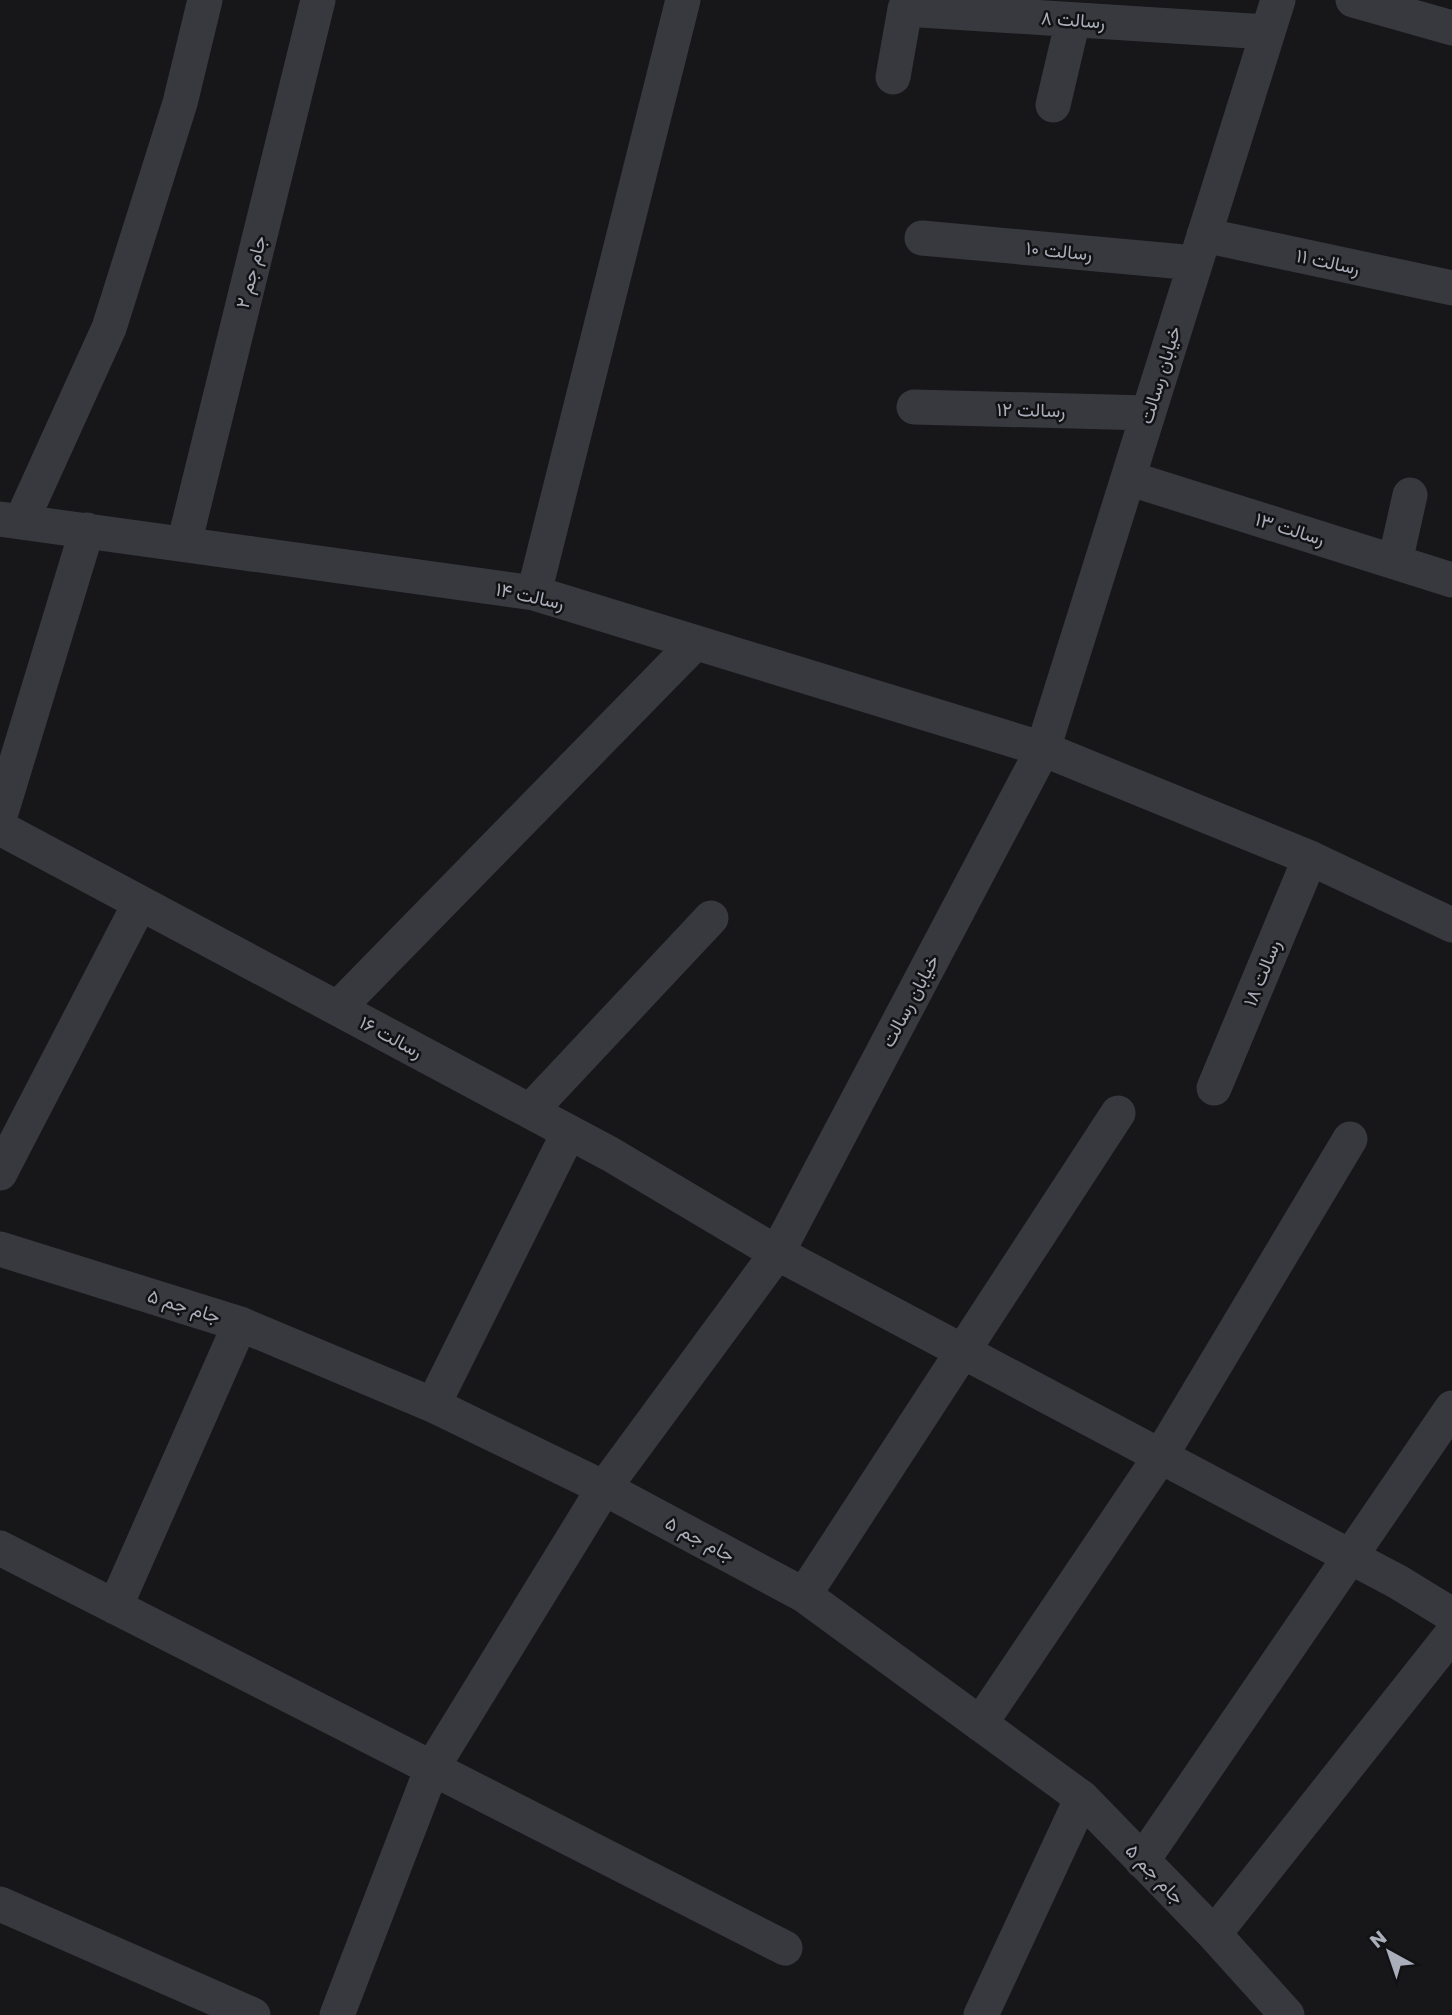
<svg xmlns="http://www.w3.org/2000/svg" width="1452" height="2015" viewBox="0 0 1452 2015" font-family="Poppins,Vazirmatn,sans-serif">
<style>
.lines{fill:none;stroke-linecap:round;stroke-linejoin:round}
.minor{stroke:#38393f;stroke-width:35}
.labels{text-anchor:middle;dominant-baseline:central;stroke-width:5;stroke-linejoin:round;paint-order:stroke}
.street-label{font-size:19px;fill:#a9aeba;stroke:#121215}
</style>
<rect width="100%" height="100%" fill="#17171a"/>
<g class="lines">
<path class="minor" d="M1353,0L1452,28
M893,77L905,9L1267,32
M1053,105L1073,20
M1204,235L1452,288
M922,238L1195,263
M914,407L1148,413
M1128,478L1452,580
M0,519L534,593L1043,749L1310,858L1452,925
M21,522L109,328L180,103L205,0
M184,544L318,0
M1395,562L1410,495
M534,593L683,0
M0,816L87,530
M0,828L610,1154L777,1253L1398,1582L1452,1615
M338,1008L695,643
M1214,1088L1310,858
M530,1111L711,918
M0,1173L140,903
M0,1249L240,1324L433,1405L604,1488L804,1595L1082,1798L1214,1934L1287,2015
M433,1405L569,1132
M0,1548L785,1948
M804,1595L1118,1113
M115,1607L240,1324
M980,1724L1160,1457L1350,1139
M1142,1861L1452,1408
M0,1904L253,2015
M1214,1934L1452,1634
M337,2015L432,1768L604,1488L777,1253L1043,749L1278,0
M981,2015L1082,1798"/>
</g>
<g class="labels">
<g class="street-label">
<text transform="translate(1073 20) rotate(4)">رسالت ۸</text>
<text transform="translate(1059 251) rotate(5)">رسالت ۱۰</text>
<text transform="translate(1328 262) rotate(12)">رسالت ۱۱</text>
<text transform="translate(251 272) rotate(-76)">جام جم ۲</text>
<text transform="translate(1160 375) rotate(-73)">خیابان رسالت</text>
<text transform="translate(1031 410) rotate(1)">رسالت ۱۲</text>
<text transform="translate(1290 529) rotate(17)">رسالت ۱۳</text>
<text transform="translate(530 596) rotate(12)">رسالت ۱۴</text>
<text transform="translate(1262 973) rotate(-68)">رسالت ۱۸</text>
<text transform="translate(910 1001) rotate(-62)">خیابان رسالت</text>
<text transform="translate(391 1037) rotate(28)">رسالت ۱۶</text>
<text transform="translate(184 1306) rotate(17)">جام جم ۵</text>
<text transform="translate(700 1539) rotate(28)">جام جم ۵</text>
<text transform="translate(1155 1874) rotate(46)">جام جم ۵</text>
</g>
</g>
<g transform="translate(1389 1952) rotate(320)" stroke="#121215" stroke-width="5" paint-order="stroke">
<path d="M0-5L12 26L0 18L-12 26Z" fill="#a9aeba"/>
<text y="-10" font-size="19" font-weight="bold" text-anchor="middle" fill="#a9aeba">N</text>
</g>
</svg>
